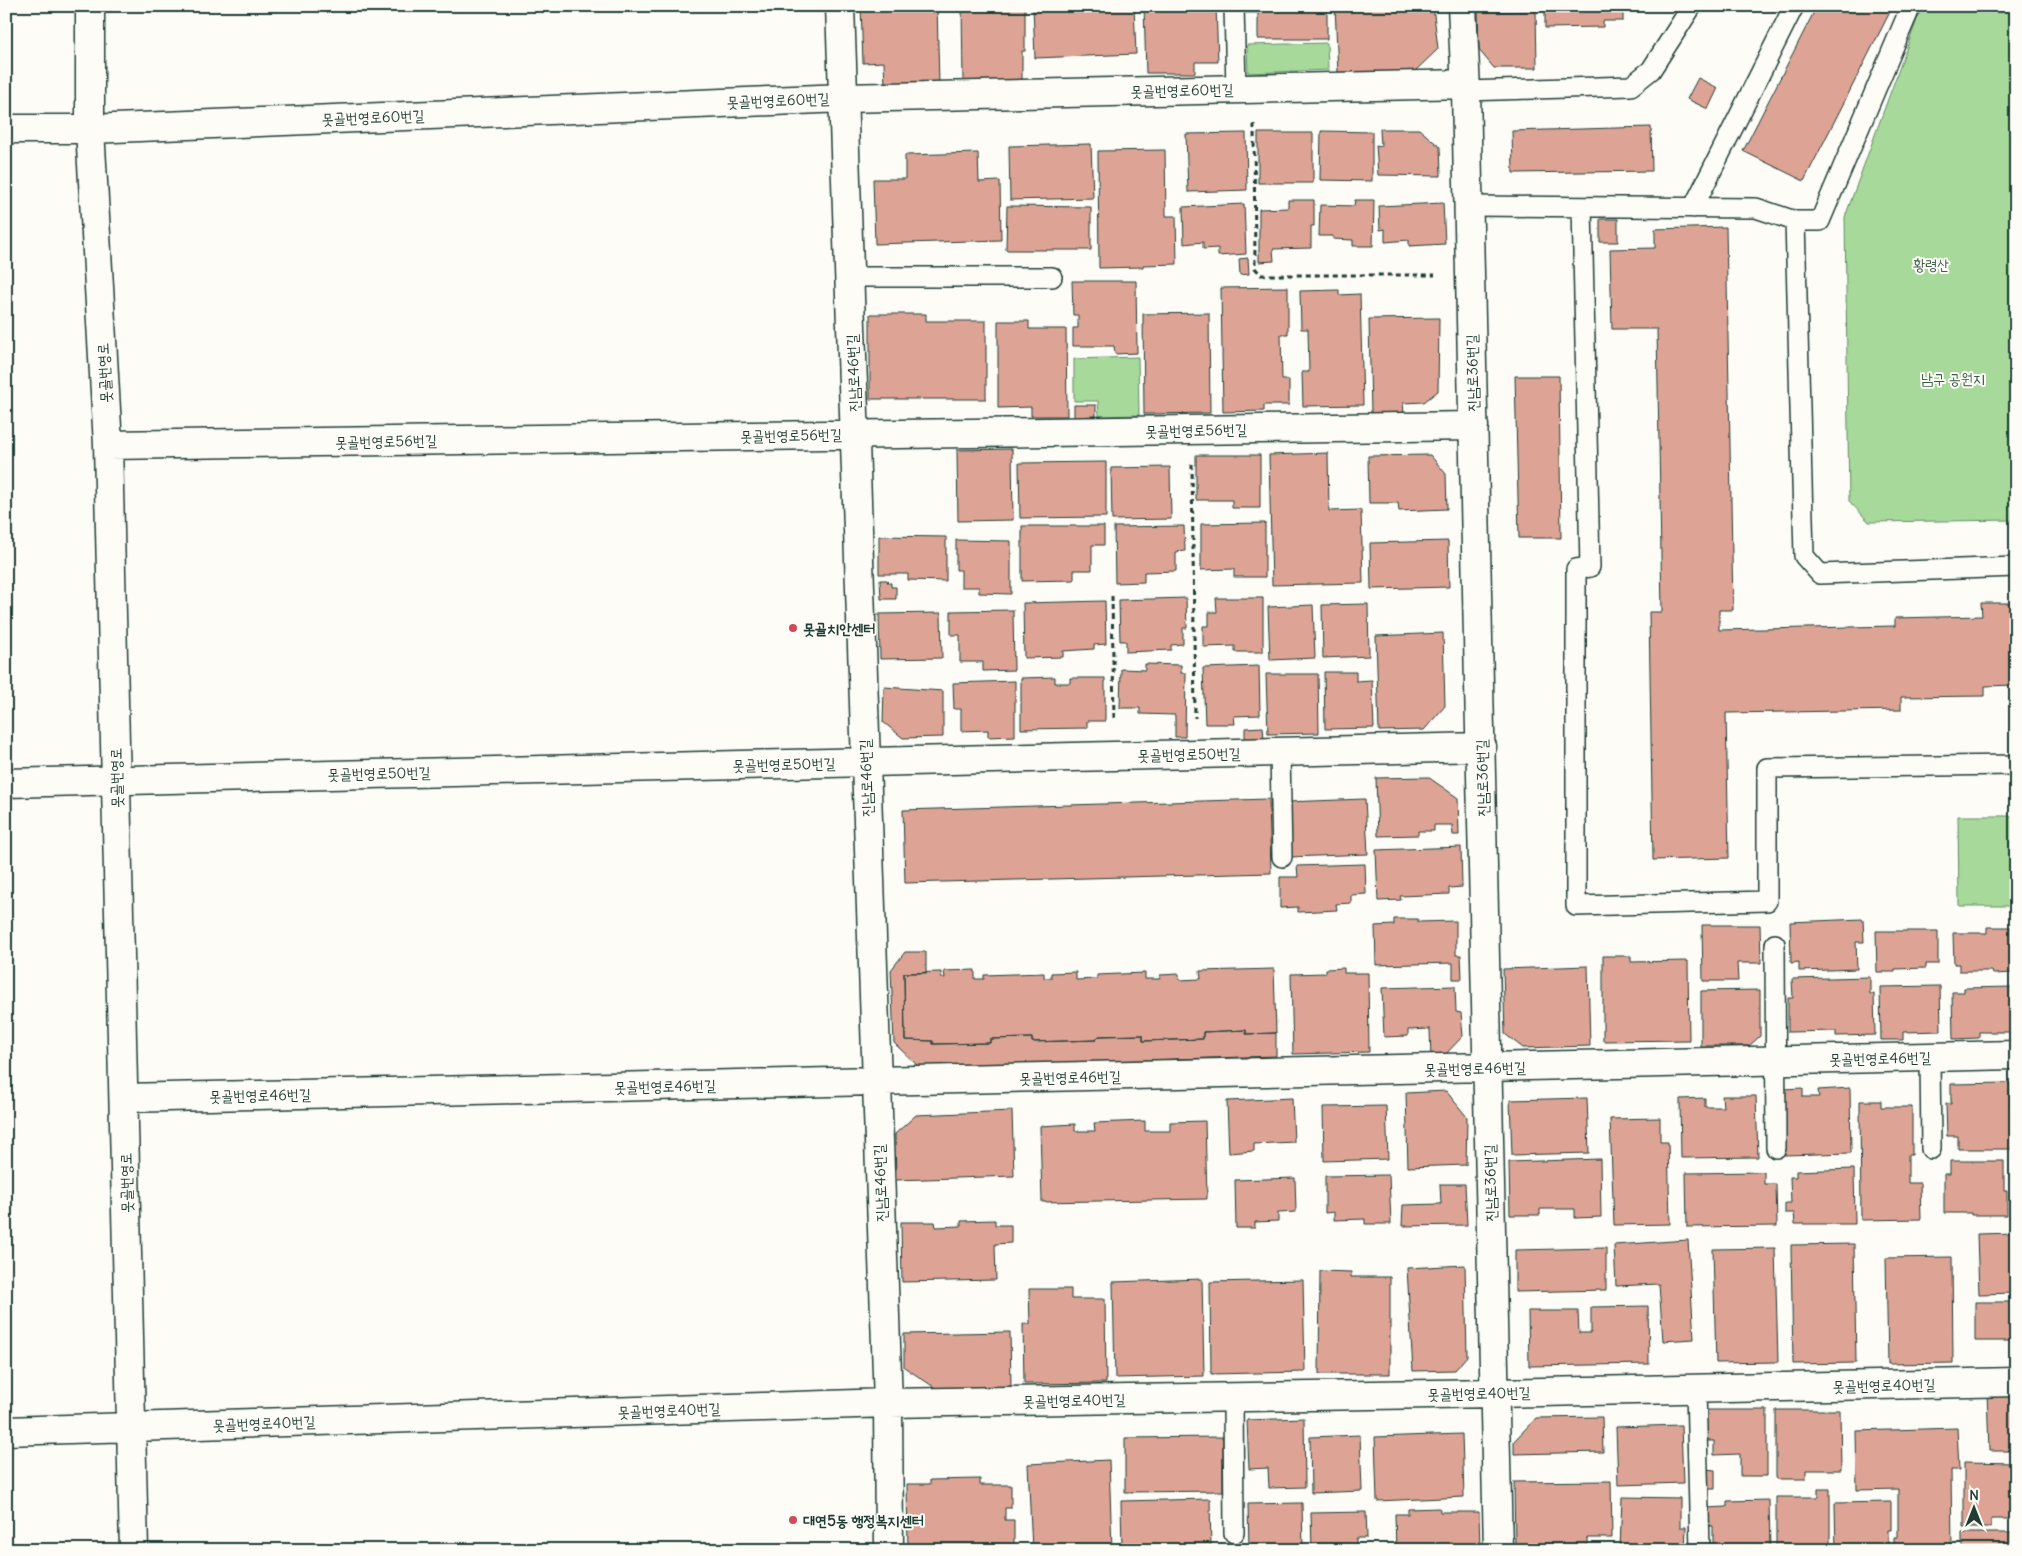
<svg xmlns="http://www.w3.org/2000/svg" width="2022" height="1556" viewBox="0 0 2022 1556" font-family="Delius,'Poor Story',sans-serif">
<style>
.green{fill:#a7d99a;stroke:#638b67}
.building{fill:#dda496;stroke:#1f3d34}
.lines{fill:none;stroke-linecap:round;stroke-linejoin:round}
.service-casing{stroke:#1f3d34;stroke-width:22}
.minor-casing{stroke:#1f3d34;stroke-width:31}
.path{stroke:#1f3d34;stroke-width:3;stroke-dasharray:5 4;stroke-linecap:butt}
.service{stroke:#fdfcf7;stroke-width:19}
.minor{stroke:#fdfcf7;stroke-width:28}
.poi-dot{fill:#d1495b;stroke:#fdfcf7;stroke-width:2}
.labels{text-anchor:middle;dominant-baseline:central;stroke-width:4;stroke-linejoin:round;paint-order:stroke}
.street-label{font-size:15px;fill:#1f3d34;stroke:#fdfcf7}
.park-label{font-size:15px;fill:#3a5c48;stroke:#fdfcf7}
.poi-label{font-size:15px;font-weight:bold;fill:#1f3d34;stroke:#fdfcf7;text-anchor:start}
</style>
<rect width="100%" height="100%" fill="#fdfcf7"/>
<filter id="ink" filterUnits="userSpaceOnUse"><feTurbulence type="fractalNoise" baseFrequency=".02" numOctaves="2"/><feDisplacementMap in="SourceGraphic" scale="10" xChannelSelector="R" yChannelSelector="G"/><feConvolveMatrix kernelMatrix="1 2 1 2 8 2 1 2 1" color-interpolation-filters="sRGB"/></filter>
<g filter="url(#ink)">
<path class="green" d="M1922,6H2016V520L1869,522L1849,501L1845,217Z
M1327,43L1328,70L1248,73L1247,45Z
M1138,357L1139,415L1099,416L1098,401H1074V359Z
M1958,816H2016V906H1959Z"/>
<path class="building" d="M861,6H937L939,84L885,85L884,62L863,63Z
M962,6H1025V51H1022V80L963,81Z
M1033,6H1134L1136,54L1035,58Z
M1144,6H1216L1218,62H1195V73H1146Z
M1245,6H1327V39H1258V13H1245Z
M1335,6H1433L1438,49L1414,72L1338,73Z
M1545,6H1623V21H1603V27L1545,28Z
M1817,6H1893L1804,181L1743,151Z
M1536,11L1537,68H1494L1479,50L1478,12Z
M1698,78L1718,88L1708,109L1687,99Z
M1651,127L1652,171L1513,173L1512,131Z
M1380,129H1419L1440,147L1441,176L1378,175L1376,145L1381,146Z
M1321,131L1372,132V181L1320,180Z
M1246,133L1247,190L1188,192L1186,134Z
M1258,133H1313V183H1258Z
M1091,144L1093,198L1010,200L1009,146Z
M1165,150L1166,216H1176L1177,264L1143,265V267L1099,268L1098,151Z
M978,153L979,182L1000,181L1001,240L875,244L873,179H905V155Z
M1288,200H1314V226H1311V248L1273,249L1274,261L1259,262V209L1288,208Z
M1355,200H1374L1373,246H1353V240L1333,239V236H1319L1320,205L1354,206Z
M1443,203L1445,244L1409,246V240L1385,242V229L1380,230L1379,206Z
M1244,204L1246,254L1218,256V248L1203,249V242L1184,244L1183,207Z
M1007,206L1091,207V250H1006Z
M1600,219H1618V242H1600Z
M1726,227L1733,610H1719V630L1895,626V618L1982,616L1981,603H2016V685L1985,686V696L1901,697V710L1726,713L1729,858L1653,860L1649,612H1662L1657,329H1612L1610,249L1655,248V229Z
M1248,258L1249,274L1240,275L1239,259Z
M1072,281H1136L1137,353L1115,354L1114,346H1073V328H1078V315H1073Z
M1288,287V334H1281L1282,380H1289V405H1264V411L1223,412L1221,288Z
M1339,290V295L1360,294L1363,405L1303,406L1302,372H1309L1308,329H1301L1300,291Z
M1209,313L1210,413L1144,414L1143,314Z
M870,314H926V321H986V399H870Z
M1439,318L1438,391L1424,402L1403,403L1404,413H1371L1369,319Z
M998,321H1029V329H1066L1067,416H1031V407L998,408Z
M1515,376H1559L1561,538H1519Z
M1074,405H1096V416L1074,417Z
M1012,449L1013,520L958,521L957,450Z
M1328,453L1329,511L1361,510L1363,583L1272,585L1269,455Z
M1196,455H1260V508H1232V500H1196Z
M1430,455L1446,474L1447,509L1399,511L1398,503H1369L1368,456Z
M1106,462V517L1020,518L1019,463Z
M1170,467L1171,519L1112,520L1111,468Z
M1265,523V577H1234V569L1201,570V524Z
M1022,526H1104V545H1092V570H1074V580L1022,581Z
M1184,526L1185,551L1176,552V571L1144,572V582L1115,583L1114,527Z
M879,536L946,537V581L908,580V574H879Z
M956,540L1011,541V594L979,593V587H961V570H956Z
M1448,541L1449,587L1371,589L1370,543Z
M880,580H887L888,583H891V587H896V599H881Z
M1186,598L1187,628H1183V644L1171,645V650L1126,652V641H1120L1119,600Z
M1216,598H1263V652H1235V646L1203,647V626H1209V612H1217Z
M1105,601L1106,644L1094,645V649L1063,651V657L1024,658L1023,603Z
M1368,604L1369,656L1323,658L1322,605Z
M1313,605L1315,658L1270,660L1268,607Z
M1013,610L1014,670L983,671V662H960V635H951V611Z
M941,613L942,658L880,659L879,614Z
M1443,633L1445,706L1424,730L1379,731L1376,636Z
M1145,664L1181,665V673H1186L1185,737H1175V715L1140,714V708H1120L1121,669L1145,670Z
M1259,666L1260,715L1234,716L1235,724H1205L1203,668Z
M1324,672H1356V681L1372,680L1374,728L1325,729Z
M1266,674H1318L1319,733L1268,734Z
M1055,677V683H1070V678H1105V721H1087V728L1021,729V678Z
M1015,681V736L988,737V730L961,731V709H954L953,683Z
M884,687L943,691V737L903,738L883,722Z
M1263,727L1264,739L1245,740V728Z
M1428,777L1458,798L1459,835H1453L1452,825H1434V831H1418V835L1378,836L1376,778Z
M1269,799L1271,873L905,883L903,810Z
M1365,799L1368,854L1290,857L1287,802Z
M1461,847L1462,887L1449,888V894L1400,896L1401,900L1378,901L1376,850Z
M1365,864L1366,894L1351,895V903L1336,904L1337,910L1298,912V907L1280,908V877H1298L1297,866Z
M1394,919H1418V922L1456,921V955H1461L1462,979H1453V963L1376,965L1375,926L1394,925Z
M1863,919L1864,942H1856L1857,969L1799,971V962L1791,963L1790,922Z
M1702,925H1760L1761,963H1737L1738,981H1703Z
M1987,927H2011L2012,973L1993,974L1992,971H1959V964H1954L1953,933H1987Z
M1876,931H1938V964H1926V968L1895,969V972H1877Z
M905,952H926V973H904L905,1040L933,1041V1044L990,1043V1039L1032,1038V1042L1096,1040L1099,1036L1143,1035V1041L1203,1039V1032L1246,1030V1034L1276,1033V1056L919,1067L894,1043L891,970Z
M1603,956H1631V962L1688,961L1689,1040L1603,1041Z
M1588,966L1590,1046L1523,1048L1505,1034L1503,969Z
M1344,968V973H1368L1369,1052L1293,1054L1291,974L1326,973V969Z
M1274,969L1276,1033L1246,1034V1030L1203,1032V1039L1143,1041V1035L1099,1036L1096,1040L1032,1042V1038L990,1039V1043L933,1044V1041L905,1040L904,973L941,972V978H945L944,971L975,970V979H984V975L1044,973V978H1051V973L1076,972V980L1097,979V975L1145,973V979H1160V975L1179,974V980L1201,979L1200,971Z
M1870,977V994H1874L1875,1035L1836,1036V1031L1788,1032V998H1793L1792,979Z
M1455,986L1456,1012L1461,1013L1463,1036L1441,1059H1431L1430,1029L1408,1030V1036L1384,1037L1382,988Z
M1940,986L1941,1031L1903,1032V1040H1881L1880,987Z
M2014,987V1032H1979V1038L1953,1039L1952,992H1964V988Z
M1760,990V1036L1749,1046H1701V991Z
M2010,1083V1107H2013L2014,1149H1958V1136H1947L1946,1104H1951V1084Z
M1803,1088V1097H1819L1818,1090L1850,1088L1851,1153L1784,1155L1783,1089Z
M1446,1091L1467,1117L1466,1165L1408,1167L1406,1093Z
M1722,1096H1756L1758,1157L1681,1158L1680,1099L1705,1098V1107H1723Z
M1292,1098L1294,1142L1254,1144V1151L1229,1153L1227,1101Z
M1587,1098L1589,1153L1512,1155L1510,1100Z
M1860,1101H1881V1107H1912V1155H1908V1183H1920L1921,1219L1861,1220Z
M1386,1106L1388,1159L1324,1161L1323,1107Z
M1012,1111L1014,1176L896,1180L895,1134L916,1115Z
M1660,1118V1142H1668L1670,1224L1614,1225L1610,1119Z
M1145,1121V1131H1170V1122L1205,1121L1207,1199L1042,1202L1040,1126L1075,1124V1131H1095L1094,1123Z
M1600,1159L1601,1217L1575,1218V1209H1540V1215H1510L1509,1162Z
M1950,1161H2004V1190H2007V1215H1971V1213H1944V1174H1950Z
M1854,1169L1855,1224H1795L1794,1213H1785V1203H1791L1790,1177H1796V1171Z
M1764,1172V1184H1776L1777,1226L1687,1227L1686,1173Z
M1389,1175L1391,1224H1365V1219L1334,1220V1212L1325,1213V1176Z
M1295,1178L1296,1212L1278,1213V1221L1255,1222V1228H1236L1235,1180Z
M1440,1184H1465L1467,1225L1402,1226L1403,1205L1441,1204Z
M995,1220V1225H1011V1243L995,1244L996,1280L902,1282L901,1222H935L936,1227L961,1226V1221Z
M2016,1233V1293L1979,1294L1977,1234Z
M1688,1240L1694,1339L1663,1341L1659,1284L1616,1286L1614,1245Z
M1854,1244L1856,1363L1793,1364L1791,1245Z
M1606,1248V1290L1515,1292V1250Z
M1775,1248L1778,1362L1716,1363L1713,1249Z
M1952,1257L1953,1363L1888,1364L1886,1258Z
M1465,1265L1467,1356L1455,1370L1413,1371L1407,1268Z
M1320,1271L1351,1272V1277H1390V1374H1319Z
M1202,1279L1204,1376L1115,1378L1113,1282Z
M1303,1280L1305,1372L1211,1374L1210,1282Z
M1029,1289H1071V1299H1105L1106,1383L1024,1384L1023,1324H1030Z
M1975,1302H2016V1341H1975Z
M1648,1306L1649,1364L1529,1366L1528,1311H1578L1579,1333H1591V1307Z
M1010,1332L1011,1387L937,1389L904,1367V1334Z
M1987,1392H2016V1451H1989Z
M1704,1410H1767V1476H1740V1454L1714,1455V1441H1704Z
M1776,1410H1840L1841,1470H1806V1479H1776Z
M1602,1417L1603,1452L1514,1454V1441L1536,1418Z
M1304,1418L1305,1487L1269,1488L1268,1468L1249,1469L1247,1420Z
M1681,1425L1683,1483L1618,1485L1616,1427Z
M1957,1428L1959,1470H1951L1952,1550H1894V1537H1898V1489L1857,1490L1856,1431Z
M1462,1434L1464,1497L1377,1501L1375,1437Z
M1360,1435L1362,1491L1311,1493L1310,1437Z
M1223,1437V1491L1125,1492V1438Z
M1109,1460L1112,1550H1032L1028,1464Z
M1964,1462L2016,1463V1519H1991V1527H1964Z
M1705,1469L1715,1470V1489H1705Z
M980,1479V1485H1011V1508H1005V1520H1014V1550H908L907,1484H930V1480Z
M1611,1481L1612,1538H1587V1547L1515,1548L1514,1482Z
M1818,1489H1830V1550H1776V1497H1818Z
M1622,1497L1680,1498V1527H1686L1685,1550H1620Z
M1210,1499L1211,1550H1122L1121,1501Z
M1769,1500L1770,1550H1713V1526H1706V1508L1727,1507V1501Z
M1891,1502V1530H1888V1550H1836L1835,1503Z
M1302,1503L1303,1550H1249L1248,1504Z
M1440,1508V1512H1479L1480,1550H1396L1395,1514H1408V1509Z
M1366,1512L1367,1538H1356V1550H1312L1311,1513Z
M1962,1533H2016V1550H1962Z"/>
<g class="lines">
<defs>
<path id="service" d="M1234,6L1236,89
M1466,91L1631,86L1651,70L1692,6
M1469,206L1756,208L1795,221L1804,556L1820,574L2016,567
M1582,207L1590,567L1576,569V906L1767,901V768L2016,765
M1693,208L1794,6
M1795,221H1820L1911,6
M850,277H1052
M1280,752L1282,857
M1775,944L1776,1148
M1930,1057L1931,1149
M1696,1389L1700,1550
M1233,1397L1234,1533"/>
<path id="minor" d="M90,6V129L108,445L134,1550
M840,6L888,1403L889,1550
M1462,6L1466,91L1498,1550
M6,129H90L844,98L1466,84
M108,445L1474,426
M6,783L1482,747
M124,1098L2016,1055
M6,1431L888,1403L1495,1393L2016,1382"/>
</defs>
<use href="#service" class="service-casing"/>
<use href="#minor" class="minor-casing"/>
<path class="path" d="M1254,124L1255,268L1261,275H1435
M1192,464L1195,718
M1112,596L1114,720"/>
<use href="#service" class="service"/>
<use href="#minor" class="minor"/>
</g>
</g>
<g class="poi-dot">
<circle cx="793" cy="628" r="5"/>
<circle cx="793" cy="1520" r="5"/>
</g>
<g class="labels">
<g class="street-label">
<text transform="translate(1182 90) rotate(-1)">못골번영로60번길</text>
<text transform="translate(778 100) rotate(-2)">못골번영로60번길</text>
<text transform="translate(373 117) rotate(-2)">못골번영로60번길</text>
<text transform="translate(104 373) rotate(-93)">못골번영로</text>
<text transform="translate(853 373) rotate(-92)">진남로46번길</text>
<text transform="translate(1472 373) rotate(-91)">진남로36번길</text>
<text transform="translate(1196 430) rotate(-1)">못골번영로56번길</text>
<text transform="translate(791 435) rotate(-1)">못골번영로56번길</text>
<text transform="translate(386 441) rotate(-1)">못골번영로56번길</text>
<text transform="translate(1189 754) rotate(-1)">못골번영로50번길</text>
<text transform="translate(784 764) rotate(-1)">못골번영로50번길</text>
<text transform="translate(379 773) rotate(-1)">못골번영로50번길</text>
<text transform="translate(116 778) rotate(-91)">못골번영로</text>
<text transform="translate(866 778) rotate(-92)">진남로46번길</text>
<text transform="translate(1482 778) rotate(-91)">진남로36번길</text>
<text transform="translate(1880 1058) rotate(-1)">못골번영로46번길</text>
<text transform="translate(1475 1068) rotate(-1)">못골번영로46번길</text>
<text transform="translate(1070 1077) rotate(-1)">못골번영로46번길</text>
<text transform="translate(665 1086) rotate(-1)">못골번영로46번길</text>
<text transform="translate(260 1095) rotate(-1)">못골번영로46번길</text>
<text transform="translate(126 1183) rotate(-91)">못골번영로</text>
<text transform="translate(880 1183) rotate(-92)">진남로46번길</text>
<text transform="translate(1490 1183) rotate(-91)">진남로36번길</text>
<text transform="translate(1884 1385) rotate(-1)">못골번영로40번길</text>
<text transform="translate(1479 1393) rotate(-1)">못골번영로40번길</text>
<text transform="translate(1074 1400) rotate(-1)">못골번영로40번길</text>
<text transform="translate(669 1410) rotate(-2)">못골번영로40번길</text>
<text transform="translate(264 1423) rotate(-2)">못골번영로40번길</text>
</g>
<g class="park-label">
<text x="1931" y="264">황령산</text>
<text x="1953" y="378">남구 공원지</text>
</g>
<g class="poi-label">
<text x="803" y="628">못골치안센터</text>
<text x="803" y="1520">대연5동 행정복지센터</text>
</g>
</g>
<rect width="2022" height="1556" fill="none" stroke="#fdfcf7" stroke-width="25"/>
<rect x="12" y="12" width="1997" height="1531" fill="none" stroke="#1f3d34" stroke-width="2" filter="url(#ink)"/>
<g transform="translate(1974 1508)" stroke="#fdfcf7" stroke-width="4" paint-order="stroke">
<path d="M0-4L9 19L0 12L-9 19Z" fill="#1f3d34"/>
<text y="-8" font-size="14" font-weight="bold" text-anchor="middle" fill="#1f3d34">N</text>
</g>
</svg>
